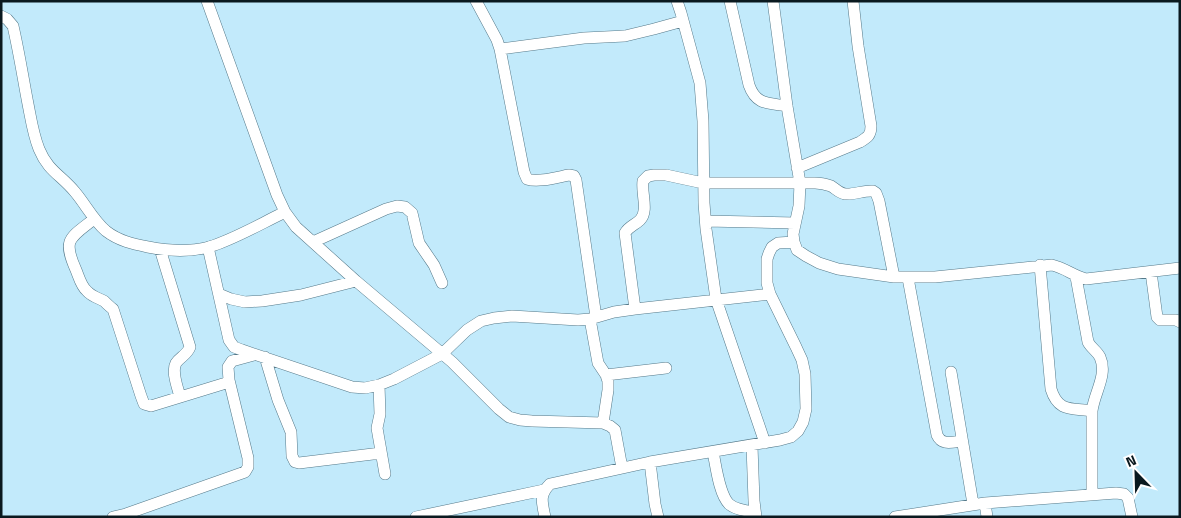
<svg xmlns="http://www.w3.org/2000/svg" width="1181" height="518" viewBox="0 0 1181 518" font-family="'Titillium Web',sans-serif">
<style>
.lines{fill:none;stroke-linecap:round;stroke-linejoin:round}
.minor-casing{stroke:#557989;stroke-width:12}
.minor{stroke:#fff;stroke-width:11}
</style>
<rect width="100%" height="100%" fill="#c2eafb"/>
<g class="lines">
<defs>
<path id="minor" d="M207,1L277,195L285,212L296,227L356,281L452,362L499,409L509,417L520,420L532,421L603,423L610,426L615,430L622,468
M476,1L497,40L500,49L524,172L527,179C538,183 558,177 569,175L574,176L576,180L596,317
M677,1L681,13L700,83L703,121L704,203L706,229L716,299L765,443
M730,1L749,85C756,105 768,103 787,106
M773,1L787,106L800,183L799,206L793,234L794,242L797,250L806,256L819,263L838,269L894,277H935L1052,265C1065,268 1074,276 1086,279L1180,268
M1,16L7,19L13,26C19,52 23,78 28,104C31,119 33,134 39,149C48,171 61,175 75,192C86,205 93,220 106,231C119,241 133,244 148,247C168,251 189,252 209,247C235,239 260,224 285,212
M500,49L584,38L625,36L654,29L683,21
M797,168L860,142C868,137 871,135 871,126L858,46L853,1
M94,219C70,238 62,239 76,270C79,277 81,286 87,291C91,296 98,298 104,301C107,304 110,307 113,309L141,396L144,404L151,406L226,383L229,380L228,367L232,361L254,355
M706,221L795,223
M313,242L386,209L397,206L405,207L412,213L419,243L434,265L442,283
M208,247L229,340L234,347L242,350L352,387L365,388L379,385L394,379L442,354L467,330L481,321L494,318L512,316L578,320L590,319L614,312L635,309L770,294
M160,249L190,347C187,355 180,357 176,363C171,372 178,388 180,397
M1040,265L1051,389C1058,412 1071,408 1092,411
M1151,272L1157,317L1160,320H1176L1180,322
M1076,277L1088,342C1091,348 1097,351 1100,357C1108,375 1094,393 1092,411V494
M908,278L937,435C942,446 952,442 962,441
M219,294L231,299L245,302L262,301L301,295L356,281
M635,309L625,233C629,226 635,225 640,220C649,211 641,193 643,181L648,176L654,175H666L703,183H815C820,183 825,184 831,186C836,189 839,193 845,194C854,195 864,190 873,191L876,193L879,201L894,277
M590,319L598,363L606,375L608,381V390L603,423
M265,357L278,400L291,432L292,456L295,462L299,463L381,453
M951,372L973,504
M606,375L666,368
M379,385L380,414L377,428L385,474
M752,446L754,501L756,517
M713,452C716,466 719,494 729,504C736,510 747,511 755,512
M650,462L655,504L658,517
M985,503L987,517
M113,517L126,514L245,472L248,467V458L229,380
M416,517L544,490
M545,517C542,502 539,495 550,484L650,462L780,440L791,437L798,431L803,422L806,409L805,374L802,360L796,347L770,294L767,283V259L769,253L772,247L778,243L794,242
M895,517L985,503L1116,493L1124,494L1128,498L1132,517"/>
</defs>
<use href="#minor" class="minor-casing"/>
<use href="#minor" class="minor"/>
</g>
<rect width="1181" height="518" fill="none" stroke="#0a191f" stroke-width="5"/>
<g transform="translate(1136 473) rotate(337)" stroke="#ffffff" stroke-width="4" paint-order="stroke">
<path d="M0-4L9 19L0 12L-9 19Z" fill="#0a191f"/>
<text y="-8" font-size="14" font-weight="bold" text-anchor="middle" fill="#0a191f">N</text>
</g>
</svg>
